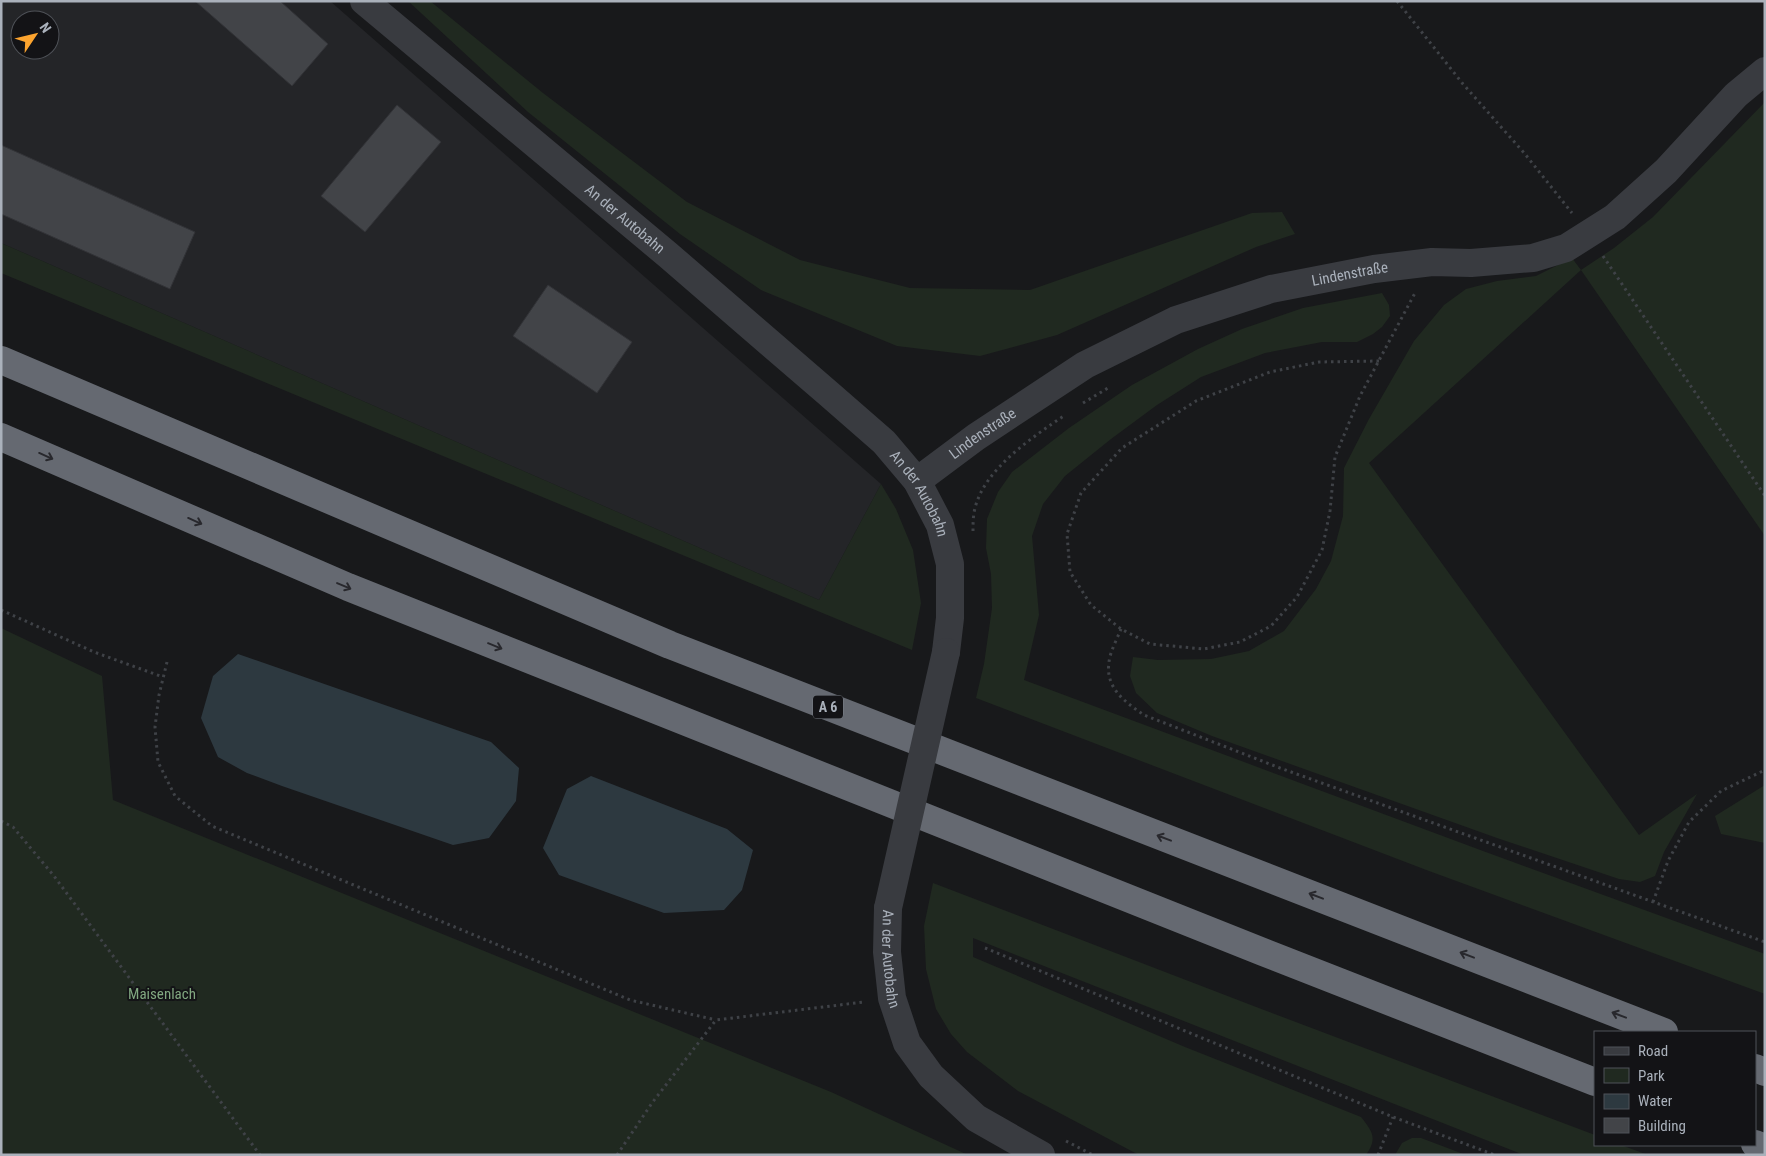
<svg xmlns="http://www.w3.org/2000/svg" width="1766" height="1156" viewBox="0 0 1766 1156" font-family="'Roboto Condensed',sans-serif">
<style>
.built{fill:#242528;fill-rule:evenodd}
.green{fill:#202920}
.water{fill:#2d3940}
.building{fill:#424448;stroke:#323337}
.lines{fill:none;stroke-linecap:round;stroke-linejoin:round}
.path{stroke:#3f4247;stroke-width:3;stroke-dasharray:2.5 4;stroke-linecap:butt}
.street{stroke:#393b40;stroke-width:28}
.highway{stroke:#656971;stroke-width:28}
.street-bridge{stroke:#393b40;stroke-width:28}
.oneway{stroke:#28282d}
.labels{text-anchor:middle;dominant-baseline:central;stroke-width:4;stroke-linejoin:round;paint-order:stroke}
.shield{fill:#131316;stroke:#7d828a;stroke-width:1}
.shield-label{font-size:14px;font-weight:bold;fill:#aab1bb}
.street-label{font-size:15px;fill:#aab1bb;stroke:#131316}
.park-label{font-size:15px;fill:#81a780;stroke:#131316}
</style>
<rect width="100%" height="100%" fill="#18191b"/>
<path class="built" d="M1,1H330L881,484L819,600L1,243ZM20,20H50V50H20Z"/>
<path class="green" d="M408,1H430L543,93L687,202L800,260L910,288L1030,290L1252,213L1282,212L1295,234L1256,247L1057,335L980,356L897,346L761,290L680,234L528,112Z
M1765,102V536L1581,270L1369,463L1639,835L1697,794L1664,852L1655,876L1640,882L1619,879L1497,838L1212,736L1157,713L1136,693L1130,676L1133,657L1158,660L1211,659L1249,651L1284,631L1316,589L1331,561L1343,516L1344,468L1369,419L1414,341L1444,305L1466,289L1497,281L1536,276L1572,258L1581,270L1614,248L1653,217Z
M1,243L819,600L881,484L896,509L913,550L921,603L912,650L1,273Z
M1382,293L1389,305L1390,316L1382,327L1373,334L1357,342H1322L1265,353L1201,377L1157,405L1111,439L1065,476L1043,504L1032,536L1039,615L1024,680L1483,851L1765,954V994L1429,871L976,698L984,664L992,608L991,574L986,548L987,519L998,492L1012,472L1069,428L1132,385L1198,349L1242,329L1303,308Z
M1,628L102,676L113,800L831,1092L968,1155H1Z
M1765,785V843L1721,834L1715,816Z
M933,883L1264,1010L1595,1135V1145H1621L1648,1155H1524L973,938V957L1185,1047L1361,1117C1372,1131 1378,1138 1366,1155H1139L1018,1091L967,1052L951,1034L936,1009L926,969L924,926Z
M1412,1138H1421L1466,1155H1395L1402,1143Z"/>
<path class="water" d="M238,654L491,742L519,768L516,801L489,838L453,845L282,786L247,773L218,757L201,718L213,676Z
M591,776L727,829L753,850L742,890L724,910L664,913L559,875L543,848L567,789Z"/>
<path class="building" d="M195,1H280L328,44L292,86Z
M397,105L441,142L365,232L321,196Z
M1,145L195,232L170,289L1,214Z
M548,285L632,342L597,393L513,336Z"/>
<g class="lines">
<path class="path" d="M1397,1L1463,84L1525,154L1572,213
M1603,256L1765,496
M1379,361L1319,362L1270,372L1196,401L1122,448L1081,493L1067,534L1070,572L1091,605L1121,629L1150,644L1204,649L1240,642L1271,626L1297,597L1322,550L1330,511L1335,457L1360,396L1415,293
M1083,403L1108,388
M973,531C973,524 973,516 975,508C985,468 1033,437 1065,415
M1,610L94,652L163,677
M1121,629C1117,639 1110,652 1109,662C1105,688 1125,702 1144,715L1280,768L1765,942
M167,662L159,695L155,727L158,762L175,796L212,826L630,1000L716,1020
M1,821L13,827L54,876L260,1155
M1653,902L1668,861L1689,822L1721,791L1765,770
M985,948L1393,1117L1495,1155
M1066,1141L1093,1155
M617,1155L652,1103L716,1020L864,1002
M1378,1155L1393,1117"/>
<g class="street">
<path id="s1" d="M364,1L668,255L829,394L884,442L917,481L940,525L950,564V618L946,652"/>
<path id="s2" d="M917,481L976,437L1085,365L1176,320L1271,289L1374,269L1432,262L1471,263L1533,258L1566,248L1615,217L1666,171L1736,95L1765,71"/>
<path id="s3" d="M888,908L887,952L892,998L907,1043L931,1076L976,1118L1041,1155"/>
</g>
<path class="highway" d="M1,360L670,645L1664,1032
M1,437L348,587L1263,952L1595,1082
M1755,1068L1765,1072
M1755,1144L1765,1148"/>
<path class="street-bridge" d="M888,908L946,652"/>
</g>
<defs><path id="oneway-shaft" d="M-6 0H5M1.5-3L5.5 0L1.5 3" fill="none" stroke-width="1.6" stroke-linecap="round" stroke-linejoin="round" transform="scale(1.25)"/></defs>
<g class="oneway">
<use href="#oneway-shaft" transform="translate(46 456) rotate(24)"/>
<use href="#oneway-shaft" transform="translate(195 521) rotate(24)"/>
<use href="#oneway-shaft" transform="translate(344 586) rotate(23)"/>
<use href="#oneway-shaft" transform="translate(495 646) rotate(22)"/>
<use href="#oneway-shaft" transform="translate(1164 838) rotate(-159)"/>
<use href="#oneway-shaft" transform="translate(1316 896) rotate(-159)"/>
<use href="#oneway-shaft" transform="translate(1467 955) rotate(-159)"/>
<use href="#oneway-shaft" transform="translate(1619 1015) rotate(-159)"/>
</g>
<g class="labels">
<rect class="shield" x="813" y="695.5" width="30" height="23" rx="4"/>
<g class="shield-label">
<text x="828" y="707">A 6</text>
</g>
<g class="street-label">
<text stroke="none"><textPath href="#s1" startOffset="340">An der Autobahn</textPath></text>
<text stroke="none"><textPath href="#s2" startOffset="486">Lindenstraße</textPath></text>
<text stroke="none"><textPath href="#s2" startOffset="81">Lindenstraße</textPath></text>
<text stroke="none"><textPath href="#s1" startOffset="745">An der Autobahn</textPath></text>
<text stroke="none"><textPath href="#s3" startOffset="51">An der Autobahn</textPath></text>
</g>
<g class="park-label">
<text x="162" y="994">Maisenlach</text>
</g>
</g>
<rect width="1766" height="1156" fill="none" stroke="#aab1bb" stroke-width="5"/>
<rect x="1594" y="1031" width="162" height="115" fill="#131316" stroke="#4f5258"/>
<rect x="1604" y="1047" width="25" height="8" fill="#393b40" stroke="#4f5258"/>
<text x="1638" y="1056" font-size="15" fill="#aab1bb">Road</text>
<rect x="1604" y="1068" width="25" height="15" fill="#202920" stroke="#4f5258"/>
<text x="1638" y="1081" font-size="15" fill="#aab1bb">Park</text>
<rect x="1604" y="1094" width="25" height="15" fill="#2d3940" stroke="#4f5258"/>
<text x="1638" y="1106" font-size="15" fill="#aab1bb">Water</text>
<rect x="1604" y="1118" width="25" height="15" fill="#424448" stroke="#4f5258"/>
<text x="1638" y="1131" font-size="15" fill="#aab1bb">Building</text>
<g transform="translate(35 35) rotate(55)"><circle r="24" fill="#131316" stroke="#4f5258"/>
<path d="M0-4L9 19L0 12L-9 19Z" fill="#fca42f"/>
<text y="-8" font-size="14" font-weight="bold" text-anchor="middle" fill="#aab1bb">N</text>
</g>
</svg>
